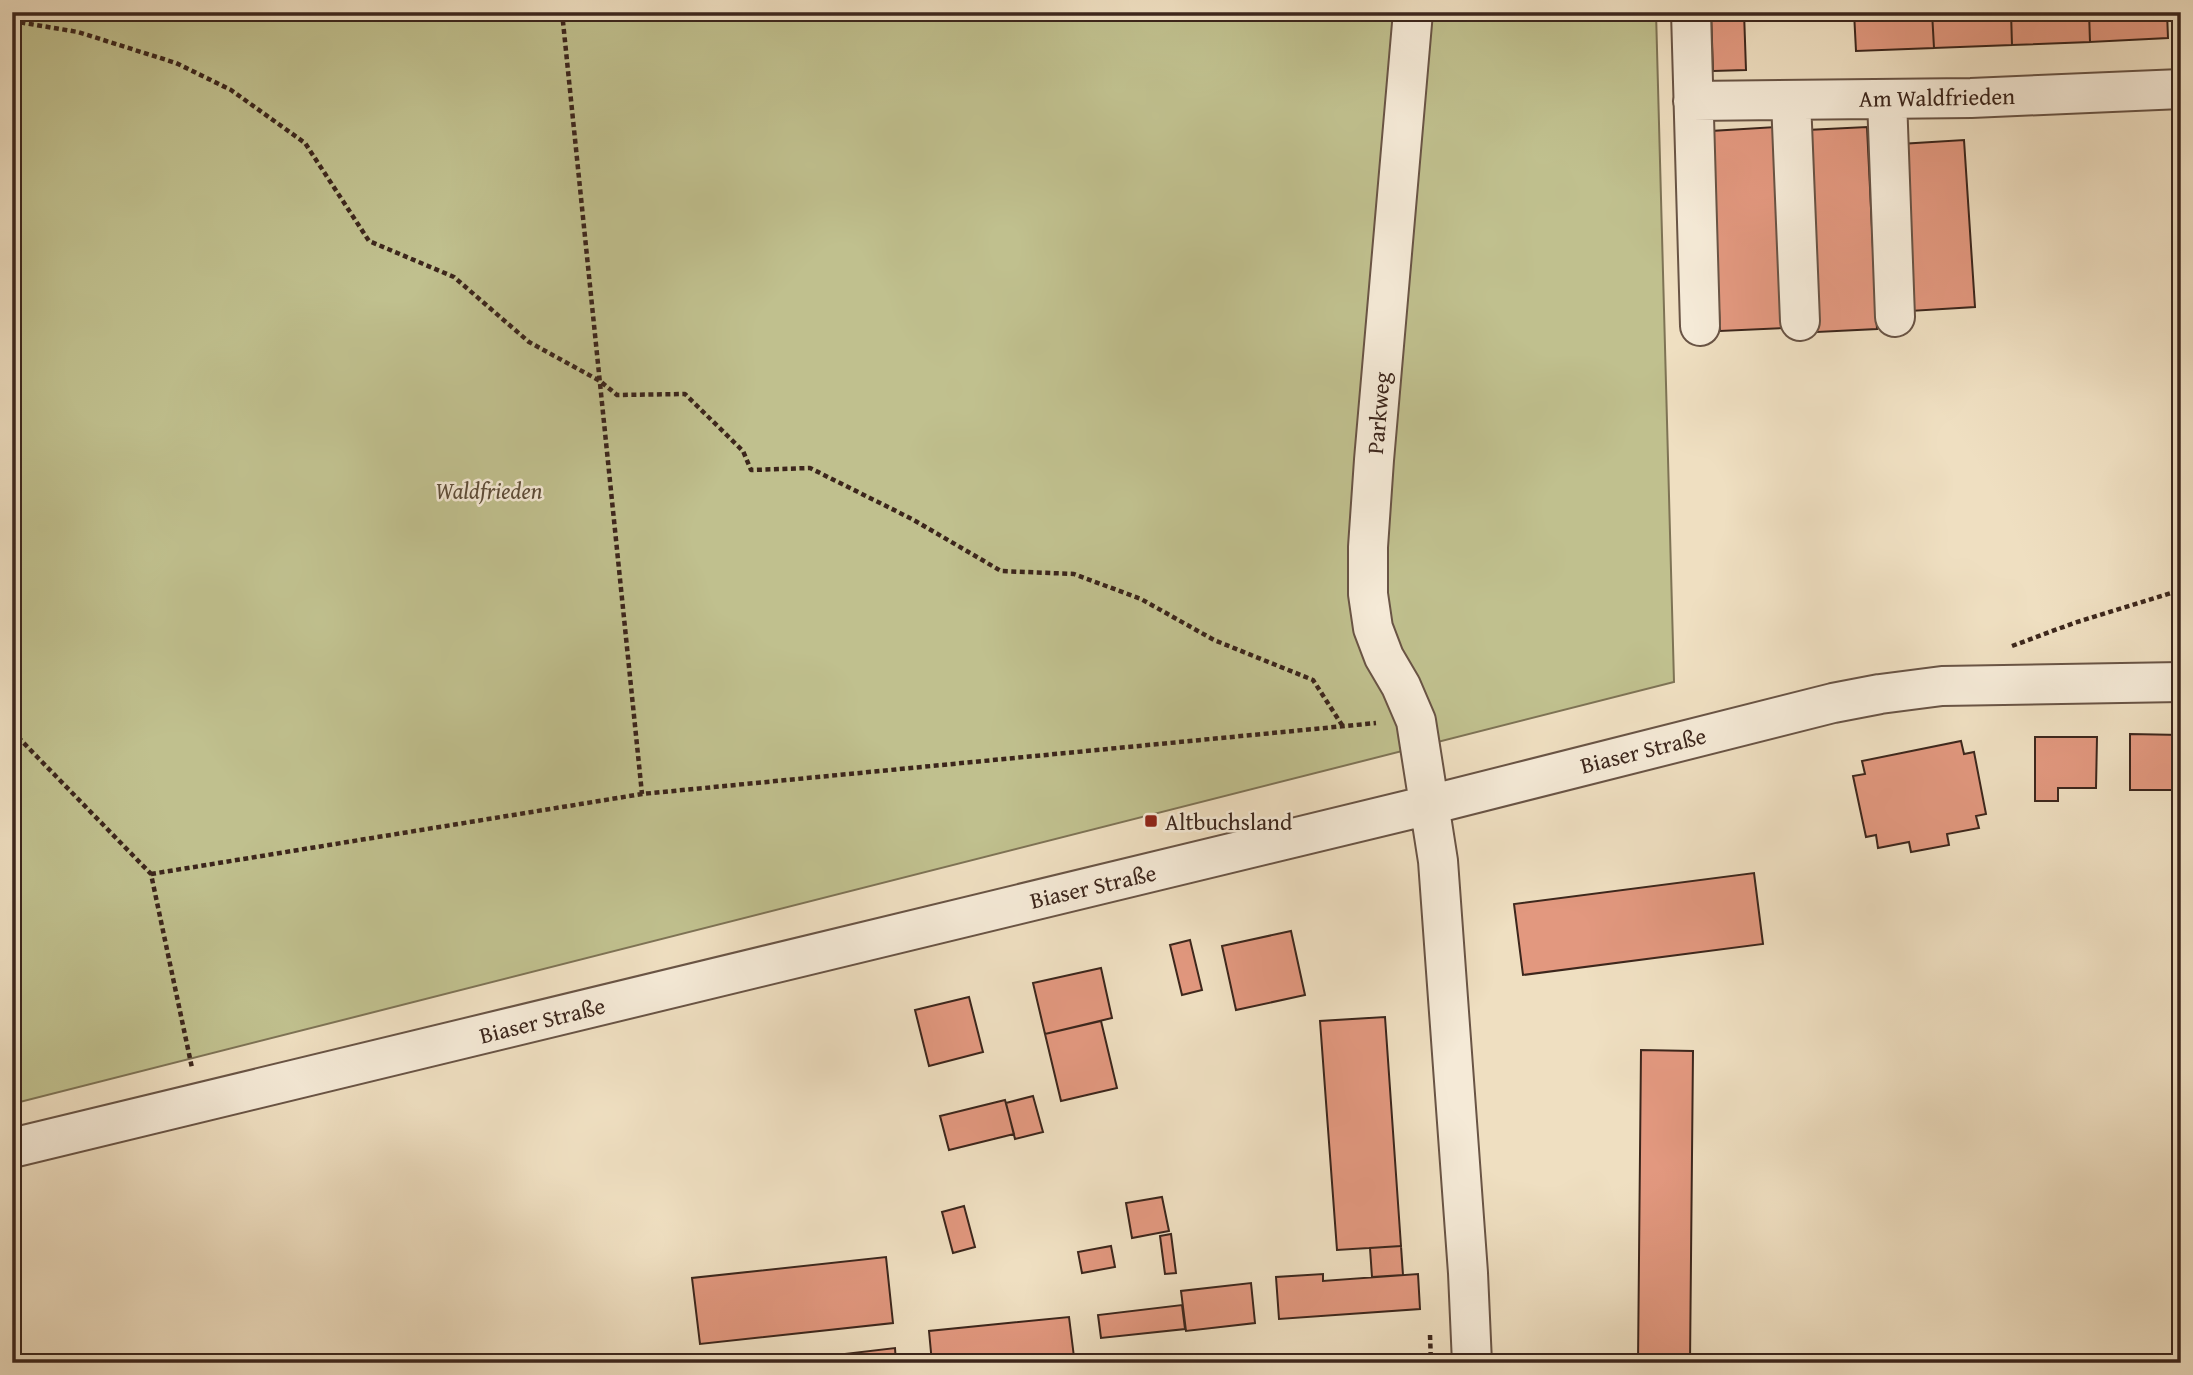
<svg xmlns="http://www.w3.org/2000/svg" width="2193" height="1375" viewBox="0 0 2193 1375" font-family="'Gentium Book Plus',serif">
<style>
.green{fill:#c0c08e;stroke:#7e7355;stroke-width:2}
.building{fill:#e2987f;stroke:#3c261c;stroke-width:2}
.lines{fill:none;stroke-linecap:round;stroke-linejoin:round}
.minor-casing{stroke:#695445;stroke-width:42}
.path{stroke:#3c261c;stroke-width:4.5;stroke-dasharray:5 3.5;stroke-linecap:butt}
.minor{stroke:#f5ead7;stroke-width:38}
.poi-dot{fill:#8f2418;stroke:#f5ead7;stroke-width:2.5}
.labels{text-anchor:middle;dominant-baseline:central;stroke-width:5;stroke-linejoin:round;paint-order:stroke}
.street-label{font-size:23px;fill:#3c261c;stroke:#f5ead7}
.park-label{font-size:23px;font-style:italic;fill:#5d4c38;stroke:#f5ead7}
.poi-label{font-size:23px;fill:#3c261c;stroke:#f5ead7;text-anchor:start}
</style>
<rect width="100%" height="100%" fill="#efdfc1"/>
<filter id="stains"><feTurbulence type="fractalNoise" baseFrequency=".00286" numOctaves="4"/><feColorMatrix values="0 0 0 0 .2 0 0 0 0 .09 0 0 0 0 .02 0 0 0 .5 -.17"/></filter>
<radialGradient id="worn" r=".72"><stop offset=".6" stop-color="#630" stop-opacity="0"/><stop offset="1" stop-color="#630" stop-opacity=".3"/></radialGradient>
<path class="green" d="M12,12H1656L1674,682L12,1104Z"/>
<path class="building" d="M1711,12H1744L1746,70L1713,71Z
M1854,12H1932L1934,48L1856,51Z
M1932,12H2011L2012,45L1934,48Z
M2011,12H2089L2090,42L2012,45Z
M2089,12H2167L2168,38L2090,42Z
M1776,127L1785,328L1720,331L1711,131Z
M1867,127L1877,329L1817,332L1807,130Z
M1964,140L1975,307L1910,311L1900,144Z
M2130,734L2181,735V790H2130Z
M2035,737H2097L2096,788H2058V801H2035Z
M1961,741L1964,754L1974,752L1986,814L1976,816L1979,828L1947,834L1949,845L1911,852L1909,842L1878,848L1876,835L1866,837L1853,776L1865,774L1862,761Z
M1754,873L1763,944L1523,975L1514,904Z
M1291,931L1305,995L1236,1010L1222,946Z
M1190,940L1202,990L1182,995L1170,945Z
M1101,968L1112,1018L1045,1034L1033,983Z
M969,997L983,1052L929,1066L915,1010Z
M1385,1017L1401,1246L1337,1250L1320,1021Z
M1101,1021L1117,1088L1061,1101L1045,1034Z
M1641,1050L1693,1051L1690,1363H1638Z
M1033,1096L1043,1132L1015,1139L1006,1103Z
M1005,1100L1014,1134L949,1150L940,1116Z
M1162,1197L1169,1231L1132,1238L1126,1203Z
M964,1206L975,1247L953,1253L942,1212Z
M1171,1234L1176,1273L1165,1274L1160,1236Z
M1111,1246L1115,1267L1082,1273L1078,1252Z
M1401,1246L1403,1275L1372,1277L1370,1248Z
M886,1257L893,1323L700,1344L692,1278Z
M1323,1274V1281L1418,1274L1420,1309L1279,1319L1276,1277Z
M1251,1283L1255,1323L1186,1331L1181,1291Z
M1182,1305L1185,1329L1101,1338L1098,1315Z
M1069,1317L1074,1357L1017,1363H932L929,1331Z
M895,1348L896,1363H768Z"/>
<g class="lines">
<defs>
<path id="minor" d="M1413,12L1374,460L1368,547V594L1373,628L1384,657L1401,686L1416,721L1438,861L1468,1273L1472,1363
M1691,12L1700,326
M1887,99L1895,317
M1791,100L1800,321
M1693,101L1971,98L2181,89
M12,1148L1429,805L1833,703L1880,694L1942,686L2181,682"/>
</defs>
<use href="#minor" class="minor-casing"/>
<path class="path" d="M562,12L642,794
M12,21L78,32L176,63L231,90L305,143L369,241L454,277L529,342L600,381L617,395L685,394L743,451L751,470L810,468L912,519L1001,571L1074,574L1141,599L1214,640L1313,680L1342,725
M2012,646L2074,623L2181,590
M12,731L151,874L192,1068
M151,874L642,794L1376,723
M1430,1335L1431,1363"/>
<use href="#minor" class="minor"/>
</g>
<rect class="poi-dot" x="1144" y="814" width="14" height="14" rx="3.5"/>
<g class="labels">
<g class="street-label">
<text transform="translate(1937 97) rotate(-1)">Am Waldfrieden</text>
<text transform="translate(1378 413) rotate(-85)">Parkweg</text>
<text transform="translate(1643 750) rotate(-14)">Biaser Straße</text>
<text transform="translate(1093 886) rotate(-13)">Biaser Straße</text>
<text transform="translate(542 1020) rotate(-14)">Biaser Straße</text>
</g>
<g class="park-label">
<text x="489" y="490">Waldfrieden</text>
</g>
<g class="poi-label">
<text x="1165" y="821">Altbuchsland</text>
</g>
</g>
<rect width="2193" height="1375" fill="none" stroke="#efdfc1" stroke-width="42"/>
<rect x="14" y="14" width="2165" height="1347" fill="none" stroke="#3c261c" stroke-width="3.5"/>
<rect x="21" y="21" width="2151" height="1333" fill="none" stroke="#3c261c" stroke-width="2"/>
<rect width="100%" height="100%" filter="url(#stains)"/>
<rect width="100%" height="100%" fill="url(#worn)"/>
</svg>
